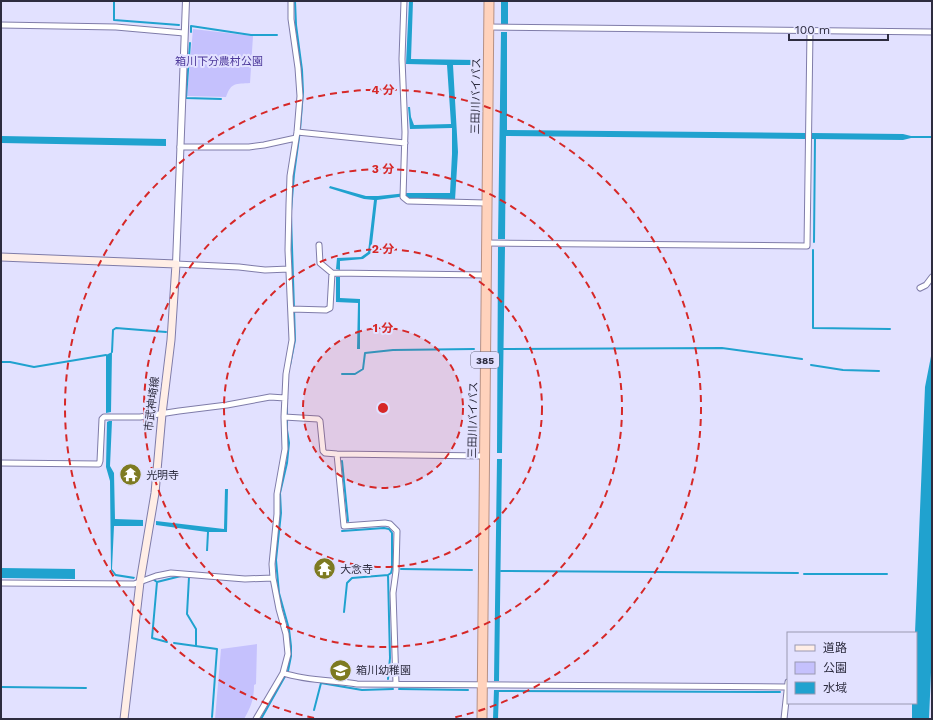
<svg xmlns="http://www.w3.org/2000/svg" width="933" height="720" viewBox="0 0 933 720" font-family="'Work Sans','Noto Sans JP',sans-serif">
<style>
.green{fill:#c5c1fd}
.water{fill:#20a2cf}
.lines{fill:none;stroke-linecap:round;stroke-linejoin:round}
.stream{stroke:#20a2cf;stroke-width:2}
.minor-casing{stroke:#7f7ca9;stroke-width:7}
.tertiary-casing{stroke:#7f7ca9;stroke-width:8}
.secondary-casing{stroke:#7f7ca9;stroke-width:9}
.trunk-casing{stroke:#b69185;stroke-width:11}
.minor{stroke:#fff;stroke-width:5}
.tertiary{stroke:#fff;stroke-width:6}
.secondary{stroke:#ffeee6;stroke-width:7}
.trunk{stroke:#ffd2bc;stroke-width:9}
.ring{fill:none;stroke:#d62828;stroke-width:2;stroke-dasharray:7 5}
.labels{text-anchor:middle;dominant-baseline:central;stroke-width:4;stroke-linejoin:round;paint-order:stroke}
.shield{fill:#e2e1ff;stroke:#636279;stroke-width:1}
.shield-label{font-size:10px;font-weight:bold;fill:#2d2c3f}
.park-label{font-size:11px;fill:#4c389a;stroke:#e2e1ff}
.street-label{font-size:11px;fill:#2d2c3f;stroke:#e2e1ff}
.poi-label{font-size:11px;fill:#2d2c3f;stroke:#e2e1ff;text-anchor:start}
.centre{fill:#d62828;stroke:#e2e1ff;stroke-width:2}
.ring-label{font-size:12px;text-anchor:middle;font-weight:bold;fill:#d62828;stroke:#e2e1ff;stroke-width:4;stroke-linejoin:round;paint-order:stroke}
</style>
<rect width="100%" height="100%" fill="#e2e1ff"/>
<path class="green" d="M193,29L253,36L250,83C236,84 231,82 226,97L187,96Z
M257,644L256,684L254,685C254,699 251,707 244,719H215L221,649Z"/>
<path class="water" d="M409,1H413L411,59L477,60V65H453L458,152L455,200L408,198L406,196L377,200L371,253L363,259L340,261V270L336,269L337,258L361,257L368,252L374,200L364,199L329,188L330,186L366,196H378L407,193H450L452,154V128L410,129L408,107H410L411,117L414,125L451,124L447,65L406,64Z
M501,1H508V24H501Z
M501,32H507V130L806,133V139L506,136L505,239H498Z
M812,133L903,134L911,136H932V138H911L903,140L812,139Z
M1,136L166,139V146L1,143Z
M498,247H505L502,453H497Z
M336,277H340V298L360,299V349H357L358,303L336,302Z
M932,351V649L929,719H912V703H916L915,633L925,387Z
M112,352L111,412L106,413V355Z
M109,421H112L110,466L114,473L115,519L143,520V526H114L112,569L116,574L135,577L134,579L115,576L111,570L110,481L106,467L107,422Z
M497,459H502L499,681H494Z
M225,489H228L227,532H209L208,551H206L207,532L156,525V521L224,529Z
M1,568L75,569V579L1,578Z
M494,690H499L498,719H493Z"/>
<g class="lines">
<path class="stream" d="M114,1V20L179,25
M191,32V26L251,35H277
M190,43L186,98L221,99
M291,211L294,174L300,130L303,92L302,70L296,25L295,1
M814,242L815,138
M813,250V328L890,329
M501,349L722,348L802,359
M112,352L113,330L116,328L166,332
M1,362H10L34,367L106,355
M290,365L295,340L291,216
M811,365L843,370L879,371
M342,374H355L363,369L365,353L393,350L474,349
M342,461L348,521
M342,531L384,528L389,529L392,533V569L391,573L388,575L390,658L388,679
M401,569L472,570
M501,571L798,573
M804,574H887
M189,577L187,614L196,629V645
M154,580L157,582L152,638L167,642
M157,582L181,576
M344,612L347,583L352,578L388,575
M174,643L217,649L212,717
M1,687L86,688
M399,689L468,690
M499,691L780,692
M314,710L321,683L362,690L393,689
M261,719L288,671L291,656V646L289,629L279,593L276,560L281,513L280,493L287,463L289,443L287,430V399"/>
<defs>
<path id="minor" d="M404,1L402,59L405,132L403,197L408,201L486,203
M1,25L116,27L184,33
M489,27L932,32
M297,132L405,143
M180,147H249L264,145L296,138
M487,243L807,246L810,31
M319,245L320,263L332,273L486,275
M176,264L239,267L265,270L289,269
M920,288L926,285L932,277
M291,309L326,310L330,308L332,273
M284,417L318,419L320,421L323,451L325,453L337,454L484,456
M337,454L344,526L385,523L390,524L397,531L396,571L393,593L396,684
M1,463L99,464L100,461L102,419L104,417H140L179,411L227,405L270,397L285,398
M1,583L134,584L156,576L171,573L245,579L273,578
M283,673C307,681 333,680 357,684L787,687
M256,719L283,673L288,654L286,634L279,609L273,578L272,564L277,514V494L285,449L284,417L286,374L292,340L288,250L289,204L290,176L297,132L300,96L298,68L291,19V1
M784,719L788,682"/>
<path id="tertiary" d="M176,264L186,1"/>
<path id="secondary" d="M1,257L176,264L171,340L162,414L155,493L140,582L124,719"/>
<path id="trunk" d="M482,719L489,1"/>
</defs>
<use href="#minor" class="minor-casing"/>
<use href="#tertiary" class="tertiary-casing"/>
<use href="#secondary" class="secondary-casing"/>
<use href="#trunk" class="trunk-casing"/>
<use href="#minor" class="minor"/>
<use href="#tertiary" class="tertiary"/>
<use href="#secondary" class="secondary"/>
<use href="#trunk" class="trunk"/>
</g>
<circle cx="383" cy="408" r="80" fill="#d62828" fill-opacity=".12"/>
<g class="ring">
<circle cx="383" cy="408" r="80"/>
<circle cx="383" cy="408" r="159"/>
<circle cx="383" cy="408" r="239"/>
<path d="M314 718A318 318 0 1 1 452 718"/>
</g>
<defs>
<symbol id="temple-disc" viewBox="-11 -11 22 22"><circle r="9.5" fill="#7d7a21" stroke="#e2e1ff"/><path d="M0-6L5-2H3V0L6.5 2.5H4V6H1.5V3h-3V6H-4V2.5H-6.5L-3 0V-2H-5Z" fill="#fff"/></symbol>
<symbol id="school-disc" viewBox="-11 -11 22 22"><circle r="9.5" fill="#7d7a21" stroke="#e2e1ff"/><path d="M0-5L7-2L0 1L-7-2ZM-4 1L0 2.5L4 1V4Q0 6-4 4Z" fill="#fff"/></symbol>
</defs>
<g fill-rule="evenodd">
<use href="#temple-disc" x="118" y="462" width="25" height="25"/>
<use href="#temple-disc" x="312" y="556" width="25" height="25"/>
<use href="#school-disc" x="328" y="658" width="25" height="25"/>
</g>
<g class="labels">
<rect class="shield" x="471" y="352" width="28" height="16" rx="3"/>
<g class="shield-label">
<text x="485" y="360">385</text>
</g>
<g class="park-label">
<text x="219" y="61">箱川下分農村公園</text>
</g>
<g class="street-label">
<text transform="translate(476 96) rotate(-89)">三田川バイパス</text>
<text transform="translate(152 404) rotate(-83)">市武神埼線</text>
<text transform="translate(473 420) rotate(-89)">三田川バイパス</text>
</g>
<g class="poi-label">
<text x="146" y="475">光明寺</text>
<text x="340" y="569">大念寺</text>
<text x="356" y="670">箱川幼稚園</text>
</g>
</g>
<circle cx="383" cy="408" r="6" class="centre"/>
<g class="ring-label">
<text x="383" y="94">4 分</text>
<text x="383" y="173">3 分</text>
<text x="383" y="253">2 分</text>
<text x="383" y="332">1 分</text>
</g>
<rect width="933" height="720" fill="none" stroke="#2d2c3f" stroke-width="4"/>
<rect x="787" y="632" width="130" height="72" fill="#e2e1ff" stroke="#9a99b2"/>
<rect x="795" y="645" width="20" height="6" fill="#ffeee6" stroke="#9a99b2"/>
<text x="823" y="652" font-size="12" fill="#2d2c3f">道路</text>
<rect x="795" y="662" width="20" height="12" fill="#c5c1fd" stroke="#9a99b2"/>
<text x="823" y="672" font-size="12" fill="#2d2c3f">公園</text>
<rect x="795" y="682" width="20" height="12" fill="#20a2cf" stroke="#9a99b2"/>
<text x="823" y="692" font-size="12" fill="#2d2c3f">水域</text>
<path d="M789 34v6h99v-6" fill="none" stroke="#2d2c3f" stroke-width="2"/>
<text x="795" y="34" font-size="12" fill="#2d2c3f" stroke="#e2e1ff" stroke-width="3" paint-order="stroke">100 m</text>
</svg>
